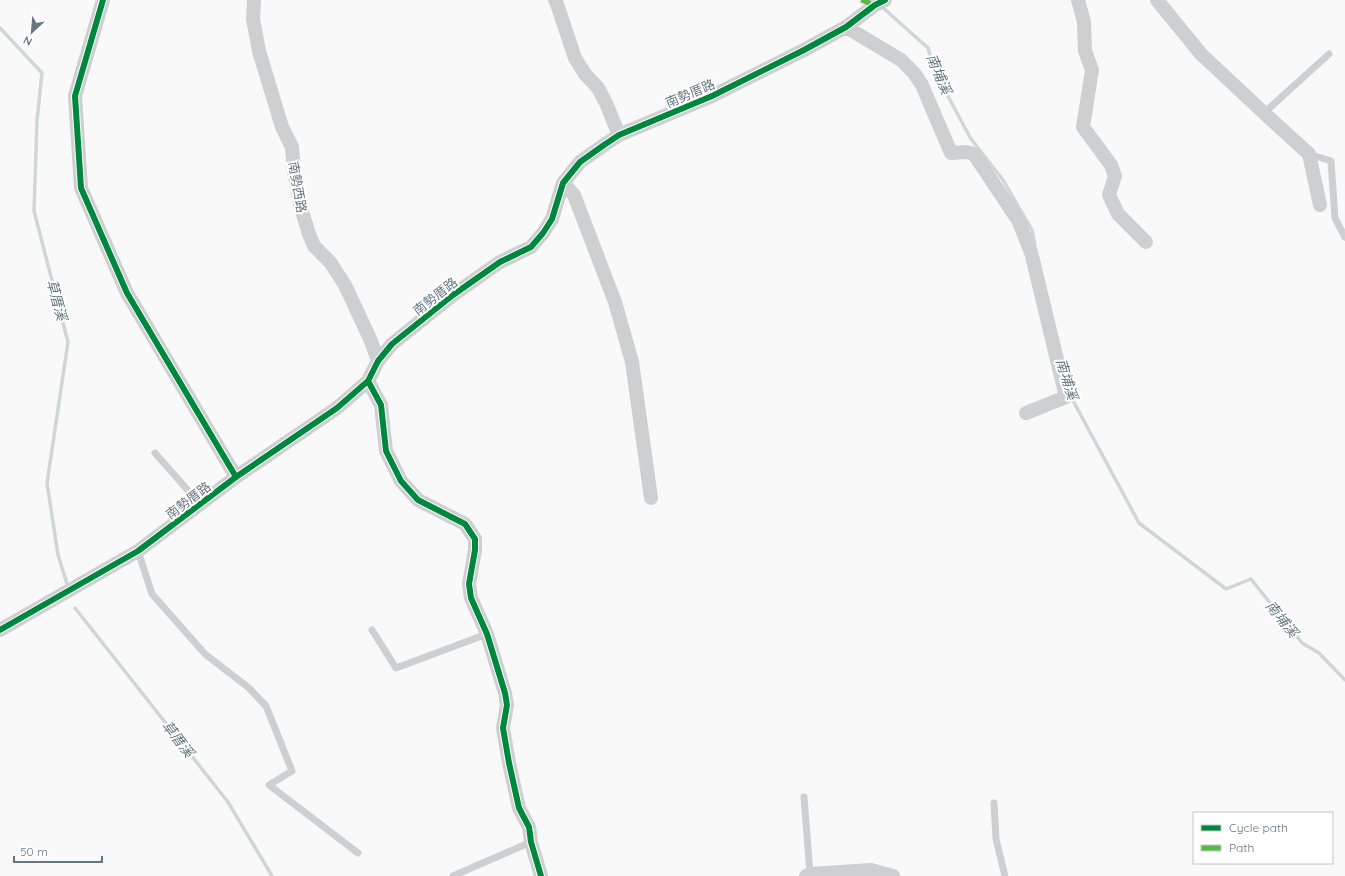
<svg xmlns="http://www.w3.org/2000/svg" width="1345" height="876" viewBox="0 0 1345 876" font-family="Quicksand,'Noto Sans TC',sans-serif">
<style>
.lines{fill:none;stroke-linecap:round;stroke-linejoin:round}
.stream{stroke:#ced6d9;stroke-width:3.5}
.service{stroke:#cecfd0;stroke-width:7}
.minor{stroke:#cecfd0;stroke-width:14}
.quiet{stroke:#58b947;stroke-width:5;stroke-dasharray:10 5;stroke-linecap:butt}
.cycleway-casing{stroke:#fff;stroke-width:8}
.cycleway{stroke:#00873e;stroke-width:6}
.labels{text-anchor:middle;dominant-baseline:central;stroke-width:4;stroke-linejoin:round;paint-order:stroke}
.street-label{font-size:13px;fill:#657683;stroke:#fff}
.water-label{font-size:14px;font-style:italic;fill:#60757c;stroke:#fff}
</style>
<rect width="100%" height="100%" fill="#f9f9f9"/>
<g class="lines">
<path class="stream" d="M881,6L928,48L936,74L971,139L1003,180L1032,230L1035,245
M0,28L42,73L37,120L34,211L68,342L47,483L58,555L68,587
M1071,397L1139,523L1226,589L1251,579L1302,643L1319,653L1345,680
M75,608L228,802L272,876"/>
<path class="service" d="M1264,113L1329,54
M1309,154L1331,161L1335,218L1345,237
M155,453L200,504
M138,551L152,594L205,654L249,688L266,706L292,771L269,785L358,853
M372,630L396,668L487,634
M804,797L810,874
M994,803L996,839L1005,876
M453,876L531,842"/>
<path class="minor" d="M103,0L75,96L81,188L127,293L236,477
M254,0L253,19L259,51L282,127L292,147L294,172L301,208L309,234L314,246L330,262L345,285L371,341L378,361
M555,0L557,4L575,58L585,74L598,88L606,103L619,135
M1078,0L1084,22L1085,51L1092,70L1083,127L1111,165L1115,176L1109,195L1118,214L1146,242
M1157,0L1201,54L1264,113L1309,154L1320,205
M846,27L901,60L914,73L922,85L951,153L966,152L974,154L1018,220L1031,252L1066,397L1026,413
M563,183L574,195L615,302L632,362L651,498
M368,381L381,405L386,451L401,481L418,500L465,524L475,539V550L469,584L471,598L487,634L505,693L507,705L503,728L509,763L519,808L529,827L531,842L541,876
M0,630L138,551L236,477L337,408L368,381L378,361L392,344L453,295L500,262L531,247L543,233L552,219L563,183L580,162L604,145L619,135L712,96L804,50L846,27L875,5L885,0
M806,876L810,874L871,870L893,876"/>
<path class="quiet" d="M861,0L875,5"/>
<defs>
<path id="cycleway" d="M103,0L75,96L81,188L127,293L236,477
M368,381L381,405L386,451L401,481L418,500L465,524L475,539V550L469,584L471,598L487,634L505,693L507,705L503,728L509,763L519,808L529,827L531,842L541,876
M0,630L138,551L236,477L337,408L368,381L378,361L392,344L453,295L500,262L531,247L543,233L552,219L563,183L580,162L604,145L619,135L712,96L804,50L846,27L875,5L885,0"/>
</defs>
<use href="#cycleway" class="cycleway-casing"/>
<use href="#cycleway" class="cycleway"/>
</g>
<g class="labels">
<g class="street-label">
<text transform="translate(690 93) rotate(-23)">南勢厝路</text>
<text transform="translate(298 187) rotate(80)">南勢西路</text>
<text transform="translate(435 296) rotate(-38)">南勢厝路</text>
<text transform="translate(188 500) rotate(-37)">南勢厝路</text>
</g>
<g class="water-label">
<text transform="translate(939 74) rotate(67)">南埔溪</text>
<text transform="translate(57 300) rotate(75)">草厝溪</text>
<text transform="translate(1067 379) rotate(73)">南埔溪</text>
<text transform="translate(1282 619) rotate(51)">南埔溪</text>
<text transform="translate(178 739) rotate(52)">草厝溪</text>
</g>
</g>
<rect x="1193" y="812" width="140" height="52" fill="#ffffff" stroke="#c1c8cd"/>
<rect x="1201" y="825" width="20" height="6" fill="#00873e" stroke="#c1c8cd"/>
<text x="1229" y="832" font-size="12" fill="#657683">Cycle path</text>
<rect x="1201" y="845" width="20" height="6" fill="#58b947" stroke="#c1c8cd"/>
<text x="1229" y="852" font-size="12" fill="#657683">Path</text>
<g transform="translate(32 32) rotate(206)" stroke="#ffffff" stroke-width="3" paint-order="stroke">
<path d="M0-3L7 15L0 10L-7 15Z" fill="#657683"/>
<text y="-6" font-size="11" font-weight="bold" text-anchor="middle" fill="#657683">N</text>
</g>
<path d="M14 856v6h88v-6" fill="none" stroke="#657683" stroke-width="2"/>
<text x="20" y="856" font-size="12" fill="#657683" stroke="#ffffff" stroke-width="3" paint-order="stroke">50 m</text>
</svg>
